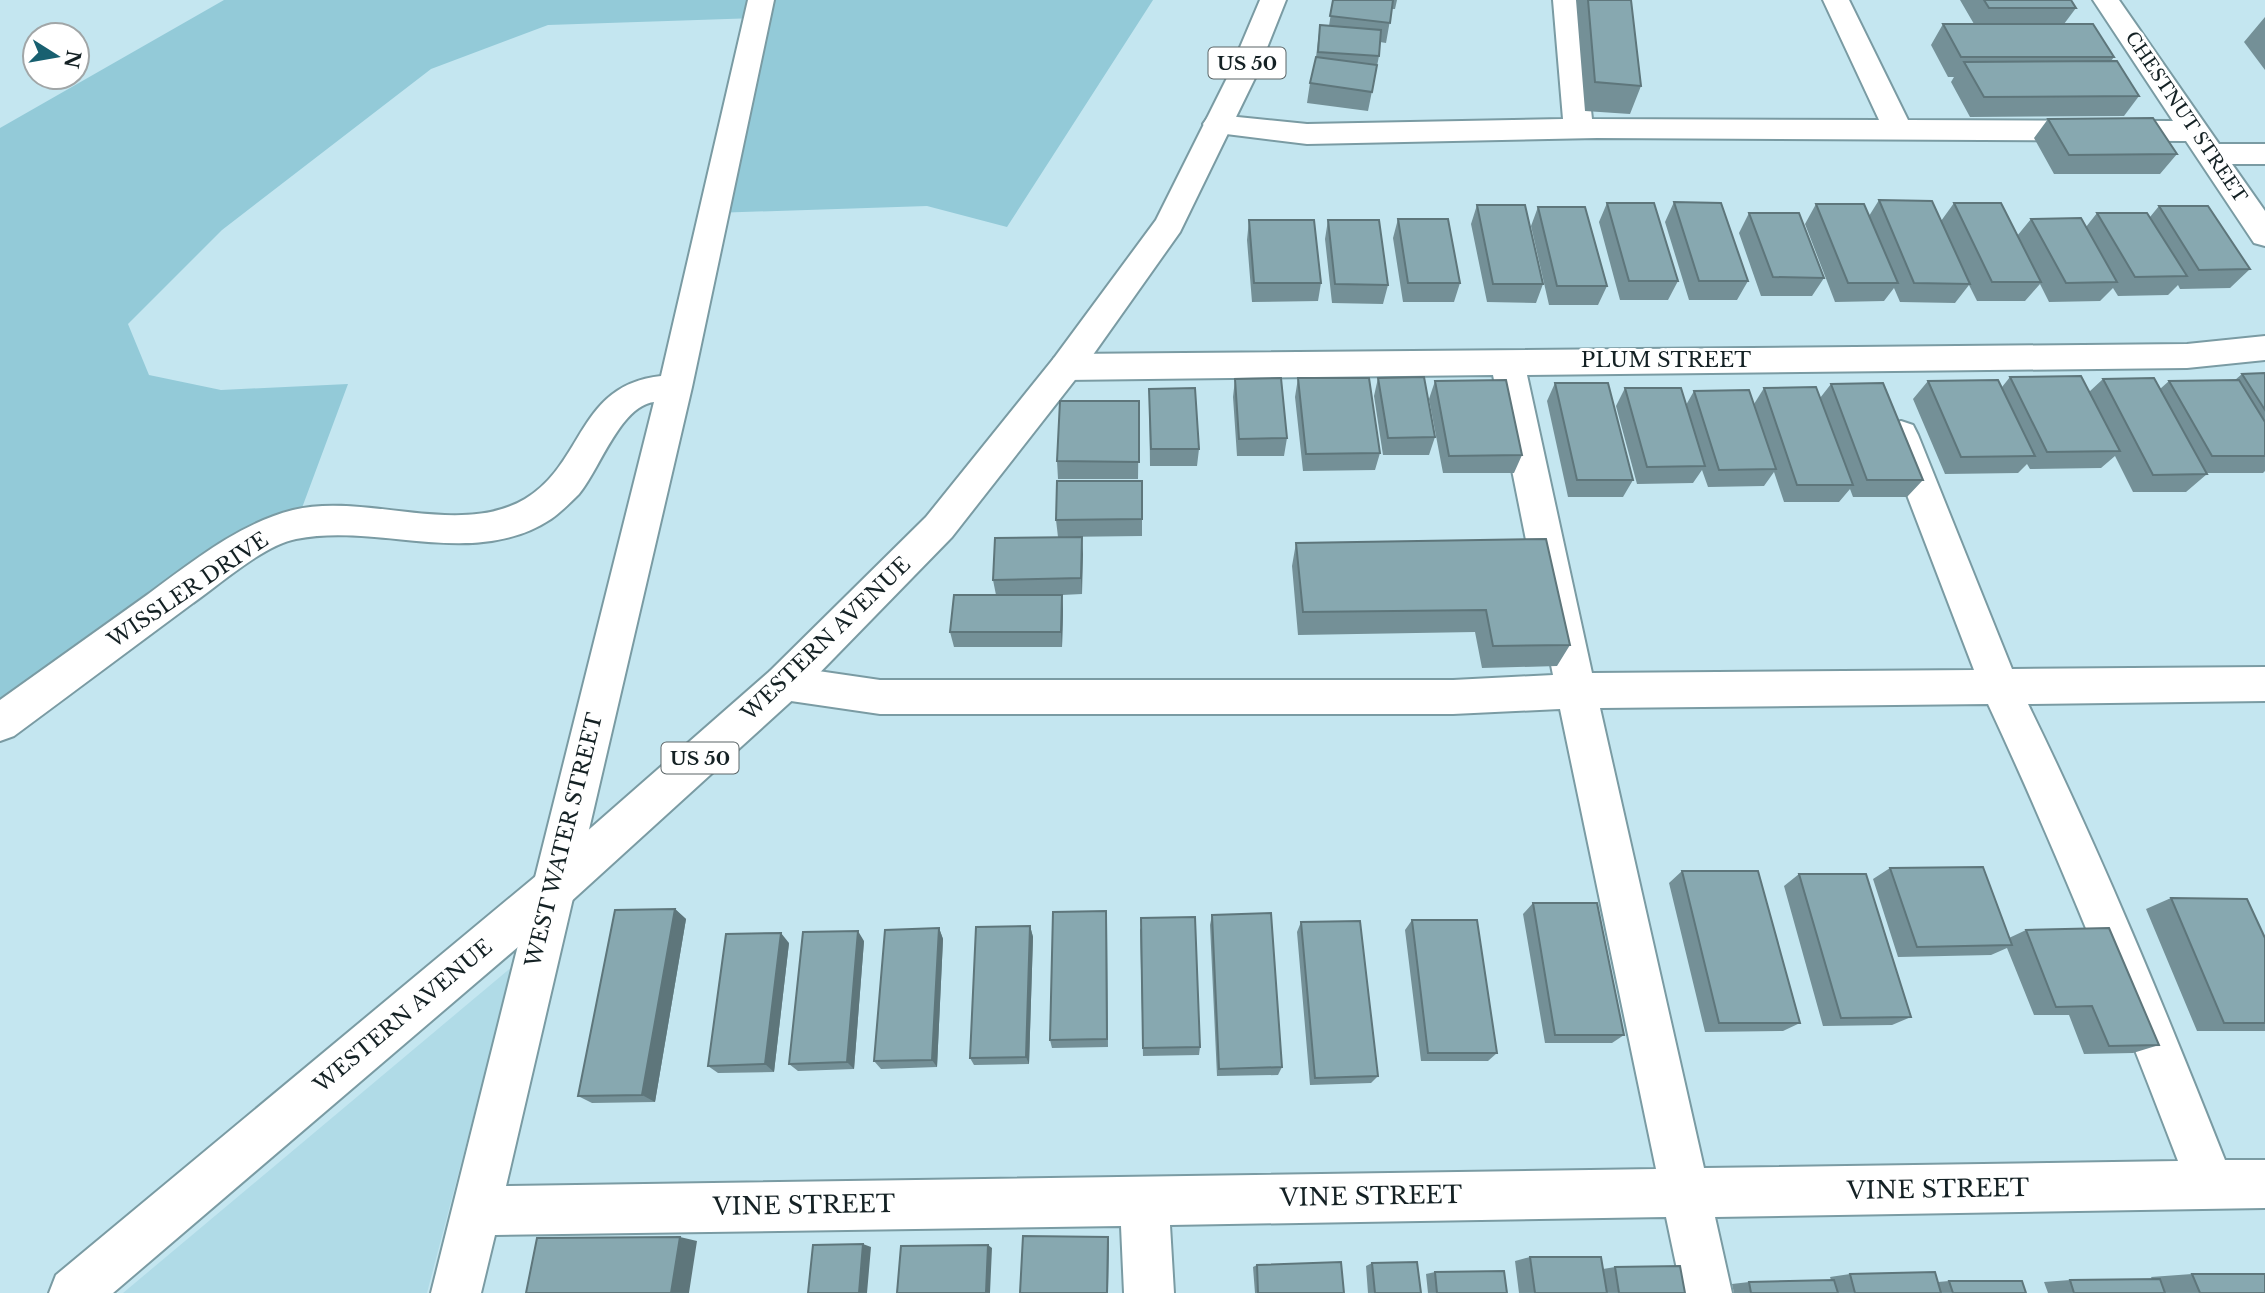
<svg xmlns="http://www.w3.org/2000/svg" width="2265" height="1293" viewBox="0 0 2265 1293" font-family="'Libre Baskerville',serif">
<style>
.built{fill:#b0dbe7}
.green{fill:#93cad8}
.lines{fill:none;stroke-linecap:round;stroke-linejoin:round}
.minor-casing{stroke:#7a9ba3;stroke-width:4}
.major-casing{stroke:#7a9ba3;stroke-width:4}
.minor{fill:#fff;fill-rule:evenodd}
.major{fill:#fff;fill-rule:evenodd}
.wall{fill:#749097}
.shaded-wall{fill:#5e767b}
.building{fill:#87a8b0;stroke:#5e767b;stroke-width:2}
.labels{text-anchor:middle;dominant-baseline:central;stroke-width:6;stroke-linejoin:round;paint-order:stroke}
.far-street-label{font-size:18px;fill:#142124;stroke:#fff}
.shield{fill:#fff;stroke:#5a6466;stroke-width:2}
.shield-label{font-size:19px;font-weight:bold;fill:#142124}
.street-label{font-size:21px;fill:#142124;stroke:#fff}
.near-street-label{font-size:24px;fill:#142124;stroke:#fff}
</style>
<rect width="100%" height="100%" fill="#c4e6f0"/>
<path class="built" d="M513,966L427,1293H123Z"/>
<path class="green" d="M224,0H1153L1007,227L927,206L713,213L757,18L548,25L431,69L222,230L128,324L149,375L221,390L348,384L296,524L0,723V128Z"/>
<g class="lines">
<defs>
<path id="minor" d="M748,0H774L692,387L506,1186L1656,1169L1560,709L1453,714H880L784,700L770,695L764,683L770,671L784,666L880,680H1453L1553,675L1493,375L1066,380L1054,376L1049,367L1054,358L1066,354L2187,344L2265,336V360L2187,368L1527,375L1592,673L1974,670L1884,435L1889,425L1901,421L1913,425L1918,435L2012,669L2265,667V701L2028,704C2101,853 2164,1006 2225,1160H2265V1208L1715,1217L1732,1293H1682L1666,1217L1170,1225L1174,1293H1124L1121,1226L495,1235L481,1293H431L654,402C620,406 599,471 579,494C571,502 560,513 551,519C474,570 379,522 296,539C264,545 220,584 193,603C133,647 74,692 14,736L0,741V700C49,665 98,630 147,595C192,562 238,524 293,510C364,492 459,538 525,499C585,463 577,385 661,376ZM1988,704C2058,854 2119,1007 2178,1161L1704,1168L1600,708Z
M1553,0H1579L1592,119L1879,120L1823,0H1849L1908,120L2173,121L2093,0H2119L2219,144H2265V164H2232L2265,211V246L2254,243L2186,141L1597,138L1307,144L1218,133L1208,131L1203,124L1208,117L1218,115L1307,124L1563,119Z"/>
<path id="major" d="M1260,0H1286L1255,78L1180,232L1078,376L952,537L798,695L566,906L113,1293H49L56,1275L536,876L770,671L926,517L1054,358L1156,220L1227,78Z"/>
</defs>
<use href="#minor" class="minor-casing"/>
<use href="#major" class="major-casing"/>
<use href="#minor" class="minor"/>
<use href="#major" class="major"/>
</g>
<path class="wall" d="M1333,0H1397L1395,9H1392L1386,43L1380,42L1379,56L1368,111L1307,103L1310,83L1316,57L1320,25L1329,26Z
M1576,0H1631L1641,86L1630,114L1585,111Z
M1960,0H2071L2076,8L2064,24L2114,57L2111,61L2139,96L2124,116L1970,117L1951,82L1954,77H1948L1931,45L1943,24H1974Z
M2265,17V70L2244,42Z
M2048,119L2177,154L2160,174H2054L2034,138Z
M1879,200L1941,221L1954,203L2017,236L2031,219L2086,227L2097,213L2150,217L2159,206L2250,269L2230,288L2180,289L2178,285L2168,295L2118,296L2113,288L2100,301L2049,302L2040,284L2025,301H1977L1969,285L1955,303L1900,302L1894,288L1884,301L1835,302L1805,224L1816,204L1869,216Z
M1674,202L1748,281L1737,300H1689L1665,222Z
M1607,203L1678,281L1668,300H1620L1599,222Z
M1477,205L1543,284L1536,303L1487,302L1471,224Z
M1538,207L1607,286L1598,305H1549L1531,226Z
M1749,213L1824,278L1812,296H1761L1739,233Z
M1398,219L1460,283L1454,302H1403L1393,238Z
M1249,220L1321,283L1318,301L1252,302L1247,240Z
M1328,220L1388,285L1383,304L1332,303L1325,239Z
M2265,373V471L2263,473H2207V474L2186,492H2133L2115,456L2101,468L2030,469L2027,464L2018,473L1945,474L1913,399L1928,381L2002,387L2010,377L2089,392L2103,379L2160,389L2169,381L2235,380L2242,374Z
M1298,378L1380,453L1375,470L1303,471L1295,397Z
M1378,378L1435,437L1429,455H1383L1374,396Z
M1235,379L1287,438L1284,456H1237L1233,397Z
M1435,381L1522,455L1514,473H1443L1429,399Z
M1555,383L1633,480L1623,497H1568L1547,401Z
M1831,384L1923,480L1907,497H1853L1850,489L1839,502H1784L1774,472L1764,486L1708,487L1702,470L1693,483L1637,484L1616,406L1625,388L1686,405L1694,391L1754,404L1764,388L1820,398Z
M1149,389L1199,449L1197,466H1150Z
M1139,401L1138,479H1058L1057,461Z
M1142,519V536L1058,537L1056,520Z
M1082,537V594L1062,595L1063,610L1062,647H954L950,632L996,595L993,580Z
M1546,539L1570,645L1557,666L1482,668L1475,632L1298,635L1292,566L1296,543Z
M1890,868L2009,938L2026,930L2159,1045L2133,1053L2084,1054L2069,1015H2034L2007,948L1991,955L1898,957L1873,879Z
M1682,871L1800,1023L1783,1031L1705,1032L1669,883Z
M1799,874L1911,1017L1892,1025L1823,1026L1784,886Z
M2171,898L2265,938V1031H2197L2146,909Z
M1533,903L1624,1035L1612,1043H1545L1523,914Z
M675,909L686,919L655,1102L592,1103L578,1096Z
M1212,915L1282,1067L1278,1075L1217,1076L1210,925Z
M1412,920L1497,1053L1488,1061H1421L1405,930Z
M1107,921L1108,1047L1052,1048L1050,1040Z
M1301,922L1378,1076L1371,1083L1310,1085L1297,932Z
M1030,926L1033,937L1029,1064L974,1065L970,1058Z
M939,928L943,939L937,1067L881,1069L874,1061Z
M1140,928L1200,1047L1199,1055L1143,1056Z
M864,941L854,1069L798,1071L789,1064Z
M789,943L774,1072L718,1073L708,1066Z
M1530,1257L1603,1269L1615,1267L1685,1293H1519L1515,1261Z
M1372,1263L1421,1293H1368L1366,1266Z
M1257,1265L1344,1293H1255L1253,1267Z
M1435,1272L1507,1293H1428L1426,1274Z
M1850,1274L1938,1282L1949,1281L2026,1293H1734L1732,1284L1749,1282L1831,1280L1830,1277Z
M2192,1274L2265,1293H2048L2044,1282L2070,1280L2152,1279L2151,1277Z"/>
<path class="shaded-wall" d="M1082,537L1083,554L1082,594L1081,578Z
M1062,595L1063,610L1062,647L1061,632Z
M675,909L686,919L655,1102L642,1095Z
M1030,926L1033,937L1029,1064L1026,1057Z
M939,928L943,939L937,1067L932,1060Z
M858,931L864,941L854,1069L847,1062Z
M781,933L789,943L774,1072L765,1064Z
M680,1237L697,1241L689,1293H671Z
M1108,1237L1109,1241L1108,1293H1107Z
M863,1244L871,1247L867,1293H859Z
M988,1245L992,1248L990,1293H986Z"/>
<path class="building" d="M1333,0H1393L1390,23L1330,16Z
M1588,0H1631L1641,86L1595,82Z
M1984,0H2071L2076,8H1989Z
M1943,24H2093L2114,57H1961Z
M1320,25L1381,30L1379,56L1318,52Z
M1316,57L1377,65L1372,92L1310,83Z
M2117,61L2139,96L1984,97L1964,62Z
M2153,118L2177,154L2069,155L2048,119Z
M1879,200L1932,201L1970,284L1914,283Z
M1674,202L1721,203L1748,281H1699Z
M1607,203H1654L1678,281H1629Z
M1954,203H2001L2041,282H1992Z
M1816,204H1864L1898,283H1848Z
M1477,205H1525L1543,284H1493Z
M2159,206H2208L2250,269L2199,270Z
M1538,207H1585L1607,286H1557Z
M1749,213H1799L1824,278L1773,277Z
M2097,213H2147L2187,276L2135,277Z
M2081,218L2117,282L2066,283L2031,219Z
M1398,219H1448L1460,283H1408Z
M1249,220H1314L1321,283H1254Z
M1328,220H1379L1388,285L1335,284Z
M2265,373V410L2242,374Z
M2081,376L2120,451L2047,452L2010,377Z
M1424,377L1435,437L1388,438L1378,378Z
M1281,378L1287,438L1239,439L1235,379Z
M1298,378H1369L1380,453L1306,454Z
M2154,378L2207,474L2153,475L2103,379Z
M1506,380L1522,455L1449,456L1435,381Z
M1998,380L2035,456L1961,457L1928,381Z
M2239,380L2265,422V456H2212L2169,381Z
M1555,383H1608L1633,480H1577Z
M1883,383L1923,480H1867L1831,384Z
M1816,387L1853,485H1797L1764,388Z
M1195,388L1199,449H1151L1149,389Z
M1625,388H1681L1705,466L1647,467Z
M1749,390L1776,469L1719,470L1694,391Z
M1060,401H1139V462L1057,461Z
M1057,481H1142V519L1056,520Z
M1082,537L1081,578L993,580L995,538Z
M1546,539L1570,645L1493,646L1486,610L1303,612L1296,543Z
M954,595H1062L1061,632H950Z
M1983,867L2012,945L1917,947L1890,868Z
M1682,871H1758L1800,1023H1719Z
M1799,874H1866L1911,1017L1841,1018Z
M2171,898L2247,899L2265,938V1023H2224Z
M1533,903H1597L1624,1035H1555Z
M675,909L642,1095L578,1096L615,910Z
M1106,911L1107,1039L1050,1040L1053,912Z
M1271,913L1282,1067L1219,1069L1212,915Z
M1195,917L1200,1047L1143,1048L1141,918Z
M1412,920H1477L1497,1053H1428Z
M1360,921L1378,1076L1315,1078L1301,922Z
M1030,926L1026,1057L970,1058L976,927Z
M939,928L932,1060L874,1061L885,930Z
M2109,928L2159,1045L2109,1046L2092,1006L2056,1007L2026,930Z
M858,931L847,1062L789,1064L803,932Z
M781,933L765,1064L708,1066L726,934Z
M1023,1236L1108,1237L1107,1293H1020Z
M680,1237L671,1293H526L537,1238Z
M863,1244L859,1293H808L813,1245Z
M988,1245L986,1293H897L901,1246Z
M1530,1257H1601L1607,1293H1535Z
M1341,1262L1344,1293H1258L1257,1265Z
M1417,1262L1421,1293H1375L1372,1263Z
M1680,1266L1685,1293H1619L1615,1267Z
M1504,1271L1507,1293H1437L1435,1272Z
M1935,1272L1941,1293H1855L1850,1274Z
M2192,1274H2265V1293H2200Z
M2160,1279L2165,1293H2074L2070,1280Z
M1834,1280L1838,1293H1751L1749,1282Z
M1949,1281H2022L2026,1293H1953Z"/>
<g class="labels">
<g class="far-street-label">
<text transform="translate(2186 117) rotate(56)">CHESTNUT STREET</text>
</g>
<g class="shield">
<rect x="1208.5" y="47.5" width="77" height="31" rx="5"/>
<rect x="661.5" y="742.5" width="77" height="31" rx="5"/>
</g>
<g class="shield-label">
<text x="1247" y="63">US 50</text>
<text x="700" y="758">US 50</text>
</g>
<g class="street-label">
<text x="1666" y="360">PLUM STREET</text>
<text transform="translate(188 590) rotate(-34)">WISSLER DRIVE</text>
<text transform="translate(826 639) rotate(-44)">WESTERN AVENUE</text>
<text transform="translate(564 840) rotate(-76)">WEST WATER STREET</text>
<text transform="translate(403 1016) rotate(-40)">WESTERN AVENUE</text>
</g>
<g class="near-street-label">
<text transform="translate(1938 1189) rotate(-1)">VINE STREET</text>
<text transform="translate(1371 1196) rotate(-1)">VINE STREET</text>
<text transform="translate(804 1205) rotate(-1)">VINE STREET</text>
</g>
</g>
<g transform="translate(56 56) rotate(101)"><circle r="33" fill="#ffffff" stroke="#a1a6a7" stroke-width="2"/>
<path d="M0-5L12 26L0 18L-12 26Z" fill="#186070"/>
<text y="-10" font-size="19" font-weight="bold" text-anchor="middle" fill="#142124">N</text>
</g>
</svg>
